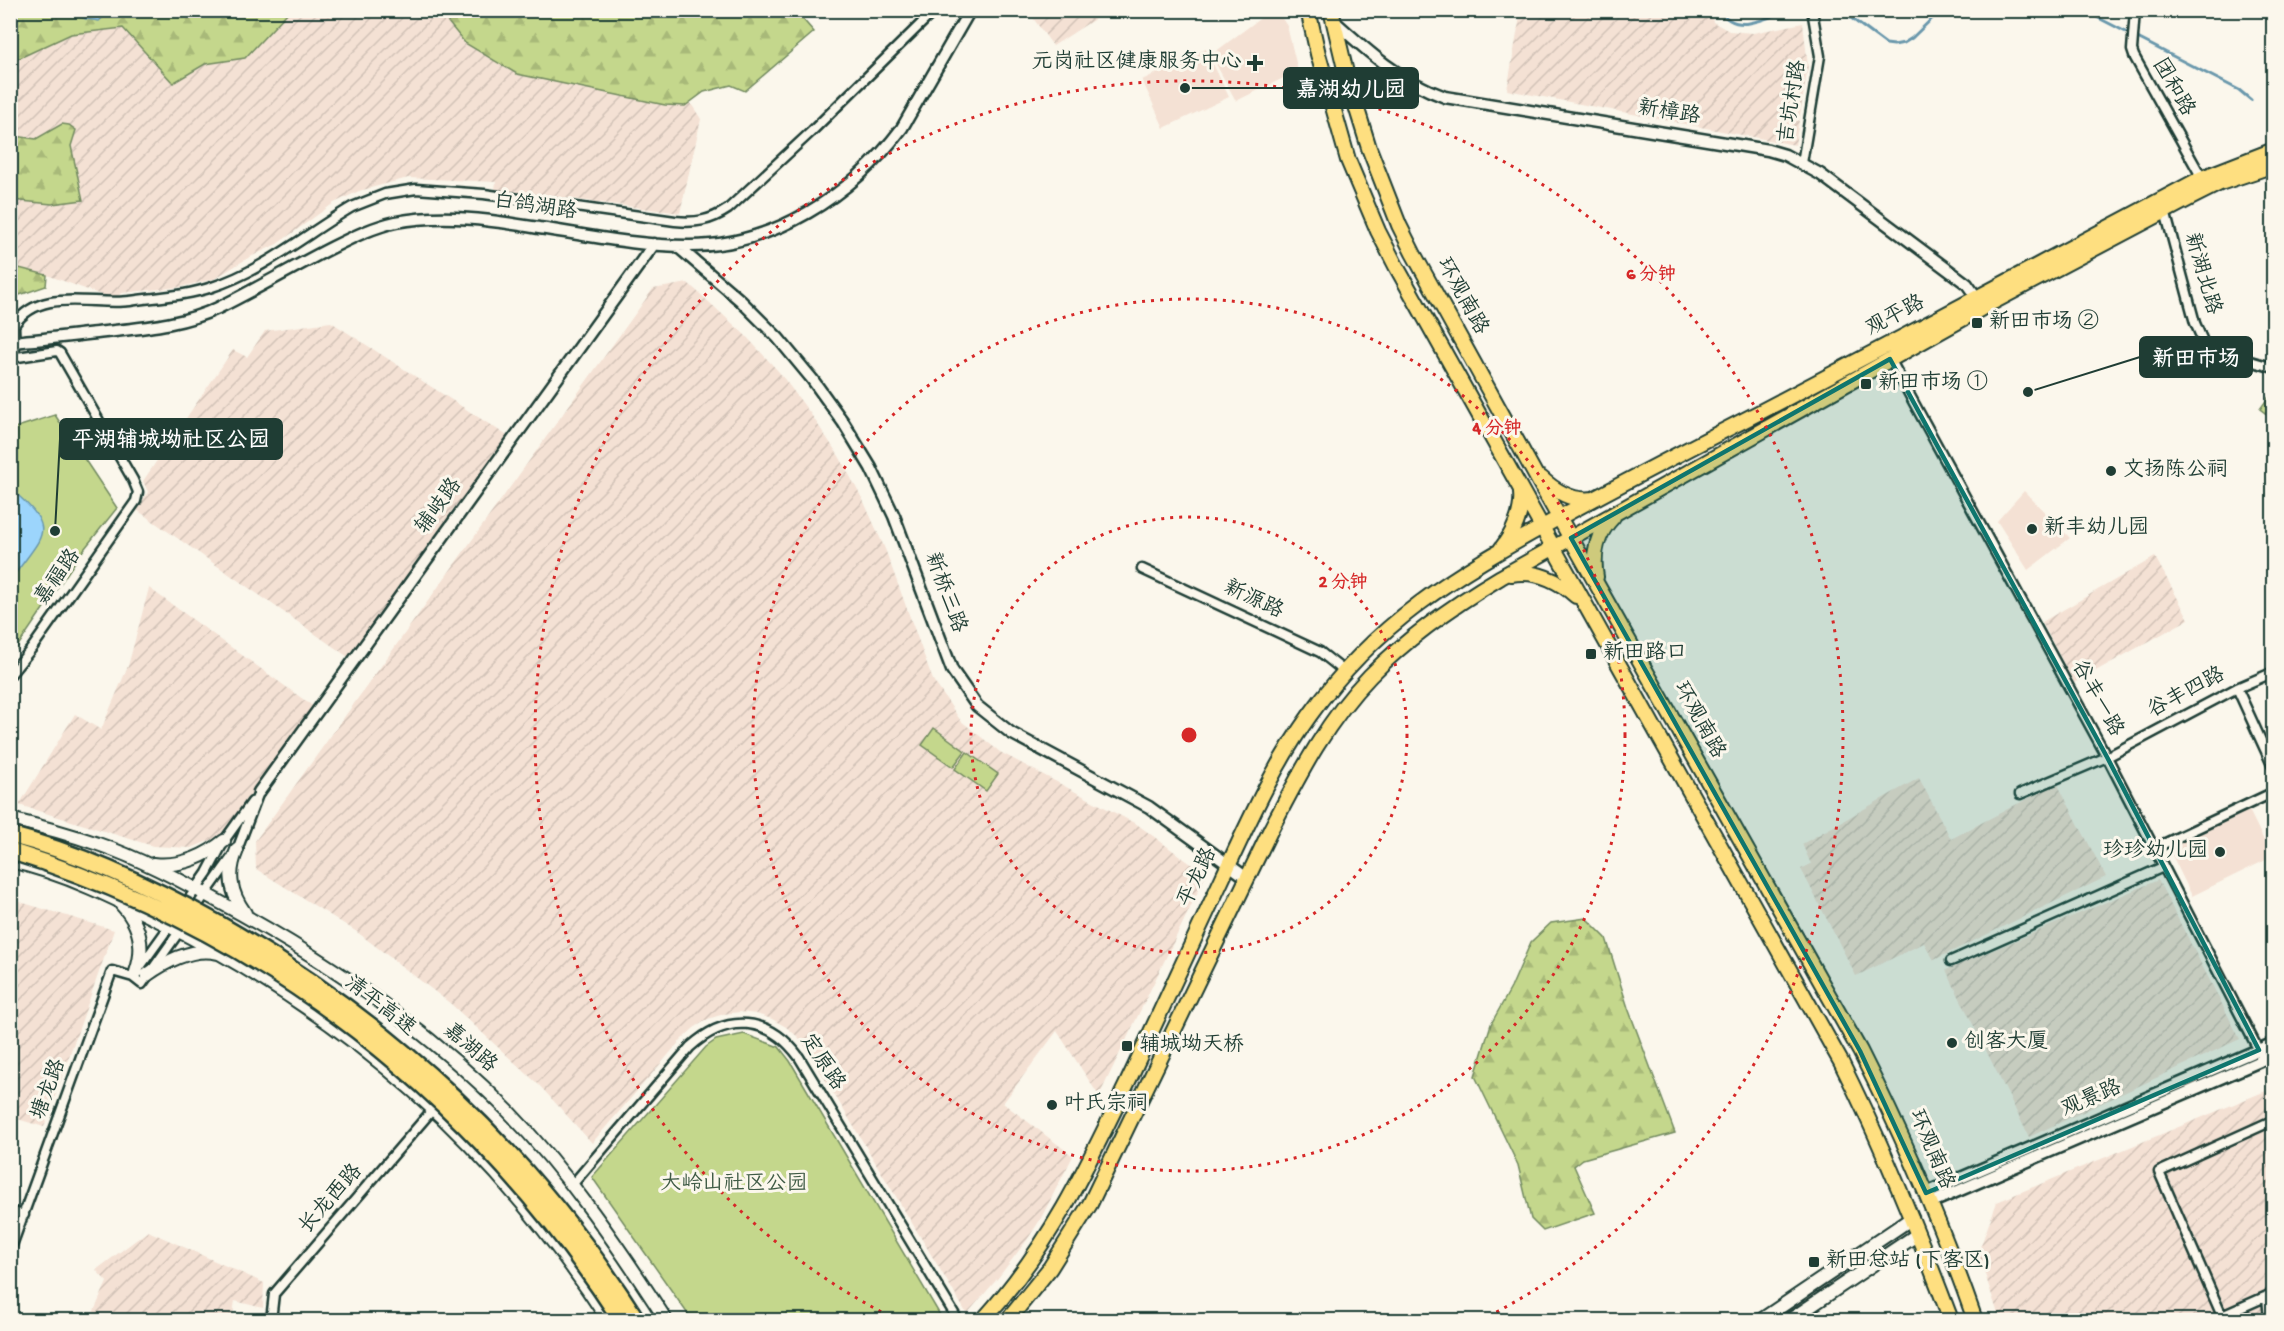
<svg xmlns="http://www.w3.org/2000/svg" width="2284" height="1331" viewBox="0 0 2284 1331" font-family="'Gochi Hand','LXGW WenKai TC',sans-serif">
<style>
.built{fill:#f4e1d4}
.industrial{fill:url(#industrial-furrows)}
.forest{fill:url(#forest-firs);stroke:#728a60;stroke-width:1.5}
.park{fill:#c4d78c;stroke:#728a60;stroke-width:1.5}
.water{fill:#9cd5fc;stroke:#6a98ac;stroke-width:1.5}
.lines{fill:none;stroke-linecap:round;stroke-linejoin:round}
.stream{stroke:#6a98ac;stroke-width:3}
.minor-casing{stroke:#1f3d34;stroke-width:13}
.tertiary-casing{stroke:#1f3d34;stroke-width:15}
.secondary-casing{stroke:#1f3d34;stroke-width:16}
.primary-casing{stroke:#1f3d34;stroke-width:18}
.minor{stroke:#fbf7ec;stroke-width:8}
.tertiary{stroke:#fbf7ec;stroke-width:10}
.secondary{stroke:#fbf7ec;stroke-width:12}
.primary{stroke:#fedf80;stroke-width:14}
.motorway-bridge-casing{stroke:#1f3d34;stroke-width:20;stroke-linecap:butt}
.motorway-bridge{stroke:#fedf80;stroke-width:15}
.marked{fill:#0f766e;fill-opacity:0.2;stroke:#0f766e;stroke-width:4.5;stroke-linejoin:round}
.ring{fill:none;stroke:#d62828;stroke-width:3;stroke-dasharray:3 6}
.poi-dot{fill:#1f3d34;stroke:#fbf7ec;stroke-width:2}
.labels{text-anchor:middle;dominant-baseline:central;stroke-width:6;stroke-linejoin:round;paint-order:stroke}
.poi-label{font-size:21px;fill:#1f3d34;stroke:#fbf7ec;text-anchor:start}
.street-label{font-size:21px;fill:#1f3d34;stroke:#fbf7ec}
.park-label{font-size:21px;fill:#405c46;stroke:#fbf7ec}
.centre{fill:#d62828;stroke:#fbf7ec;stroke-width:3}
.ring-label{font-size:18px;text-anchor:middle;font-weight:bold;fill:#d62828;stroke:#fbf7ec;stroke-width:6;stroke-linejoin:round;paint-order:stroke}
.leader{fill:none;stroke:#1f3d34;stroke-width:2}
.callout-dot{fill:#1f3d34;stroke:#fbf7ec;stroke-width:2}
.callout{fill:#1f3d34;stroke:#1f3d34;stroke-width:2}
.callout-label{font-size:22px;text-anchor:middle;font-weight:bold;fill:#fff}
</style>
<defs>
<pattern id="industrial-furrows" width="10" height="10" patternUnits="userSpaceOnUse" patternTransform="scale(1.5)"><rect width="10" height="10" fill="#f4e1d4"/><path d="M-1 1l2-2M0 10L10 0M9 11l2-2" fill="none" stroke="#d1c2b7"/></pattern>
<pattern id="forest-firs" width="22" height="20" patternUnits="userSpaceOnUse" patternTransform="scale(1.5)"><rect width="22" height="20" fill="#c4d78c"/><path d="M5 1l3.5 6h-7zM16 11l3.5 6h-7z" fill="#a8b979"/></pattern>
</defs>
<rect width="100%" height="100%" fill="#fbf7ec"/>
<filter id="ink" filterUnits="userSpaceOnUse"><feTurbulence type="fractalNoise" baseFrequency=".0167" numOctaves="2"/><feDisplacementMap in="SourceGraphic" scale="12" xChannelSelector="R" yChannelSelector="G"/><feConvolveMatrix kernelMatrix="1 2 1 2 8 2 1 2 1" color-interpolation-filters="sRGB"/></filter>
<g filter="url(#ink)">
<path class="built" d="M1270,11H1277L1287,26L1298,71L1236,101L1211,55Z
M1206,49L1229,97L1164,128L1142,80Z
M2024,491L2070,538L2028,570L1997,521Z
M2248,808L2272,857L2192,896L2168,847Z"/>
<path class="industrial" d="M289,11H439L465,43L597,90L665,105L685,106L690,102L701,119L680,213L495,189L496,182L408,178L359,191L334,203L277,244L248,258L214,279L180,287L121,293L115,300L47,275L11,266L10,200L52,204L75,166L71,146L76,130L69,125L62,124L36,139L15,136L11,131V62L71,34L123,28L173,83L205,64L245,58Z
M1028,11H1107L1053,46Z
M1521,11H1710L1713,22L1729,31L1753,33L1803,23L1808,66L1795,145L1507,90Z
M688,283L744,334L779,372L810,413L839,456L864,502L885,549L933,680L961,721L1000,752L1138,825L1206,875L1099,1096L1057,1031L1003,1103L1073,1156L1040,1220L1027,1240L998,1278L967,1314L808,1051L799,1038L786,1027L772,1019L756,1014L740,1012L724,1014L708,1019L694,1028L682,1039L592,1143L539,1085L451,1004L357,932L256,869L255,841L653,289Z
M331,322L509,437L351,659L137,510L148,492L143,481L233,350L247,357L265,331Z
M2155,557L2189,619L2074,683L2042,622Z
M149,588L314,707L221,836L191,848L153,846L19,805L75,714L101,730L128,666Z
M1919,778L1951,839L2057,783L2106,877L1934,960L1924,943L1856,976L1801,869L1811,864L1802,844Z
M2158,880L2240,1039L2029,1137L1946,970Z
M10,899L114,930L44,1127L11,1117Z
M2273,1088V1320H2000L1978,1253L1997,1202Z
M148,1231L264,1283L263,1308L235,1301L232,1320H90L107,1282L96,1270Z"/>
<path class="forest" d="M11,11H289L245,58L205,64L173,83L123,28L71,34L11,62Z
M439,11H802L800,16L814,32L745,91L731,85L704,92L685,106L665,105L517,74L465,43Z
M62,124L69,125L76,130L71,146L83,200L52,204L11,200V131L15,136L36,139Z
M11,266L47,275L46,286L11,298Z
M1586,918L1606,938L1628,1008L1675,1133L1583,1159L1574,1166L1595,1213L1543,1231L1531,1219L1518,1165L1475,1076L1491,1024L1511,988L1531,942L1551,923Z"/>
<path class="park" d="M2273,391V419L2260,409Z
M55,415L117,508L81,553L11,656V429Z
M934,728L965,751L953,767L922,745Z
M967,752L998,774L986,791L955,769Z
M744,1034L779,1047L790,1061L943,1320H692L592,1177L706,1047L716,1040Z"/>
<path class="water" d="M65,11H110L99,21L86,19Z
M11,489C61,532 42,534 11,580Z"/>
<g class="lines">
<path class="stream" d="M1720,10C1735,36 1767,18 1788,10
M1835,10L1851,18L1886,44L1894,45L1904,43L1912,38L1941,10
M2083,10L2239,90L2251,100"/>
<defs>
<path id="minor" d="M2135,10L2132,50L2134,56L2202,178
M1802,163L1820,56L1812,10
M2165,211L2195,323L2206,348L2274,368
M15,358L14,325C41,286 92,306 130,301C157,297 186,296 212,287C263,271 306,234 352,207L385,194L416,189L484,194L675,221C696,223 710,221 728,209L812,131L935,10
M1890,359L2107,757L2261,1055
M1142,569L1320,652L1344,671
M10,675L32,648L136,501L138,492L133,480L60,353L57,351L11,358
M2237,688L2274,769
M2020,794L2107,757L2237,688L2274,672
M2155,848L2274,792
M184,906L207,873L224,841L252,802
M192,913L237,850L259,792
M1951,961L2163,867
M140,967L171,924
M2274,1120L2159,1172L2222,1316L2274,1293
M572,1185L690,1047C727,1013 769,1016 799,1057L958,1320
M10,1211L24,1215
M10,1251L112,971L133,977L142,984L181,929
M2267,1296L2269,1320
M271,1320L274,1294L434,1108"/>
<path id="tertiary" d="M1333,20C1368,52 1400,81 1445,97L1768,150L1785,155L1820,174L1967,284L1977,298
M677,246L740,300L778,338L812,379L843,422L871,468L894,516L952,670L977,706L1011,733L1149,807L1247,878
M10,342C39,340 68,336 97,333C138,328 180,326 218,308C257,289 295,266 333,247C353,237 373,227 396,222C444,213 491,220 539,228C588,235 637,246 687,246C773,247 852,195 902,128L970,10
M259,792L654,244
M1926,1193L2274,1043
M1930,1203L2274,1055"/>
<path id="secondary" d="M10,819C40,826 69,834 98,844C139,858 178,879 216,900C322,957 424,1025 508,1111C569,1174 619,1247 666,1320
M237,850C227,873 230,893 245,913
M10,861C64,873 117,899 165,924C352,1019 494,1144 608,1320
M153,864C180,867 203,858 224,841
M121,904C140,924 145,947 136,972
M147,975C167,961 193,947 218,953
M1761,1320L1912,1218
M1790,1320L1918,1234"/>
<path id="primary" d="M1308,10L1318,54L1348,160L1378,231L1396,266L1841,1062C1883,1146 1918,1232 1951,1320
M1331,10L1347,77L1369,148L1399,225L1413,253L1551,503L1860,1051C1904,1138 1943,1228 1975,1320
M1541,478C1555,491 1573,502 1593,499
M1501,549C1513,534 1523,513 1521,493
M1511,574C1535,570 1558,580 1576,596
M1596,577C1592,555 1597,533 1613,517
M983,1320C1051,1245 1088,1165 1131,1075C1161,1009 1192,943 1223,877C1249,821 1274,765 1310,715C1377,621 1454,576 1553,521C1622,483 1692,447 1762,411C1909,334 2056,256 2202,178L2274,150
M1008,1320L1050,1268L1090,1204L1271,829C1299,775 1327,720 1370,676C1408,637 1454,605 1501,577L1993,302L2192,197L2220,183L2274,165"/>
</defs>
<use href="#minor" class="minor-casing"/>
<use href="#tertiary" class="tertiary-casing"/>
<use href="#secondary" class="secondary-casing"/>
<use href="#primary" class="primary-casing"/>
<use href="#minor" class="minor"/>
<use href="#tertiary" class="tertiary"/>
<use href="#secondary" class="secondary"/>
<use href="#primary" class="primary"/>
<defs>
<path id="motorway-bridge" d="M10,835C84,854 153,887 219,924C392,1023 530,1152 637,1320
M10,851C268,931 475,1095 621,1320"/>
</defs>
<use href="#motorway-bridge" class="motorway-bridge-casing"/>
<use href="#motorway-bridge" class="motorway-bridge"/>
</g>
</g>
<path class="marked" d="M1890,359L2107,757L2259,1050L1926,1193L1860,1051L1571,538Z"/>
<g class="ring">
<circle cx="1189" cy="735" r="218"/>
<circle cx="1189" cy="735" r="436"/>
<path d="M897 1320A654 654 0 1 1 1481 1320"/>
</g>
<g class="poi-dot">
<path d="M1252 54h6v6h6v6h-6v6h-6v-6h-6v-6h6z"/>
<rect x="1971" y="317" width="12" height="12" rx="3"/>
<rect x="1860" y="378" width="12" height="12" rx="3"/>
<circle cx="2111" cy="471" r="6"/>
<circle cx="2032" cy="529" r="6"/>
<rect x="1585" y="648" width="12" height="12" rx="3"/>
<circle cx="2220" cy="852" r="6"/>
<circle cx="1952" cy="1043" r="6"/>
<rect x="1121" y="1040" width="12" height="12" rx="3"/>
<circle cx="1052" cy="1105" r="6"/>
<rect x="1808" y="1256" width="12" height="12" rx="3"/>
</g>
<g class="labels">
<g class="poi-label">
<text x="1242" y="63" text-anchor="end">元岗社区健康服务中心</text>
<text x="1989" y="323">新田市场 ②</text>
<text x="1878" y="384">新田市场 ①</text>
<text x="2123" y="471">文扬陈公祠</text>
<text x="2044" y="529">新丰幼儿园</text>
<text x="1603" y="654">新田路口</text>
<text x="2208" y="852" text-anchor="end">珍珍幼儿园</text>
<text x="1964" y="1043">创客大厦</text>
<text x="1139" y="1046">辅城坳天桥</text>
<text x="1064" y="1105">叶氏宗祠</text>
<text x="1826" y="1262">新田总站 (下客区)</text>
</g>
<g class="street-label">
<text transform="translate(2172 88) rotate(60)">团和路</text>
<text transform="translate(1794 102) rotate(-81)">吉坑村路</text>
<text transform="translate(1669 114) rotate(9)">新樟路</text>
<text transform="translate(535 208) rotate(8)">白鸽湖路</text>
<text transform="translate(2201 274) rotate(74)">新湖北路</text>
<text transform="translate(1461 297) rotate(61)">环观南路</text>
<text transform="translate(1896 317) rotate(-28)">观平路</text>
<text transform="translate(440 507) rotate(-54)">辅岐路</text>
<text transform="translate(59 578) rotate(-55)">嘉福路</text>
<text transform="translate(944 593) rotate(70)">新桥三路</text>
<text transform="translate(1253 601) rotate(25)">新源路</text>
<text transform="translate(2187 694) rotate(-28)">谷丰四路</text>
<text transform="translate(2096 699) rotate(61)">谷丰一路</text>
<text transform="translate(1698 721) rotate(61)">环观南路</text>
<text transform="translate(1199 878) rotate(-65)">平龙路</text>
<text transform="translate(379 1007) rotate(38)">清平高速</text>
<text transform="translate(469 1049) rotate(41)">嘉湖路</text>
<text transform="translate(821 1063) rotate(56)">定原路</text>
<text transform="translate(50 1090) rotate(-70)">塘龙路</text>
<text transform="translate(2092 1100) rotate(-23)">观景路</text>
<text transform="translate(1930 1150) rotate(67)">环观南路</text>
<text transform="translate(332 1200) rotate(-49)">长龙西路</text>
</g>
<g class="park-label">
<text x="734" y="1185">大岭山社区公园</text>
</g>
</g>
<circle cx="1189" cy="735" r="9" class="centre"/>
<g class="ring-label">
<text x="1651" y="279">6 分钟</text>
<text x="1497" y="433">4 分钟</text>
<text x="1343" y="587">2 分钟</text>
</g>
<path class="leader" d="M1185 88L1284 88M2028 392L2140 357M55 531L60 439"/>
<g class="callout-dot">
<circle cx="1185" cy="88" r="6"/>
<circle cx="2028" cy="392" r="6"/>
<circle cx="55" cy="531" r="6"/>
</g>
<g class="callout">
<rect x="1284" y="68" width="134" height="40" rx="6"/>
<rect x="2140" y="337" width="112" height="40" rx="6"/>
<rect x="60" y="419" width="222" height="40" rx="6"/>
</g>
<g class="callout-label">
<text x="1351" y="96">嘉湖幼儿园</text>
<text x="2196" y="365">新田市场</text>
<text x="171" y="446">平湖辅城坳社区公园</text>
</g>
<rect width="2284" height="1331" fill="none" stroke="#fbf7ec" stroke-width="36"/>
<rect x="18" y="18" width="2248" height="1295" fill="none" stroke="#1f3d34" stroke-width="2" filter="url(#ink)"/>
</svg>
